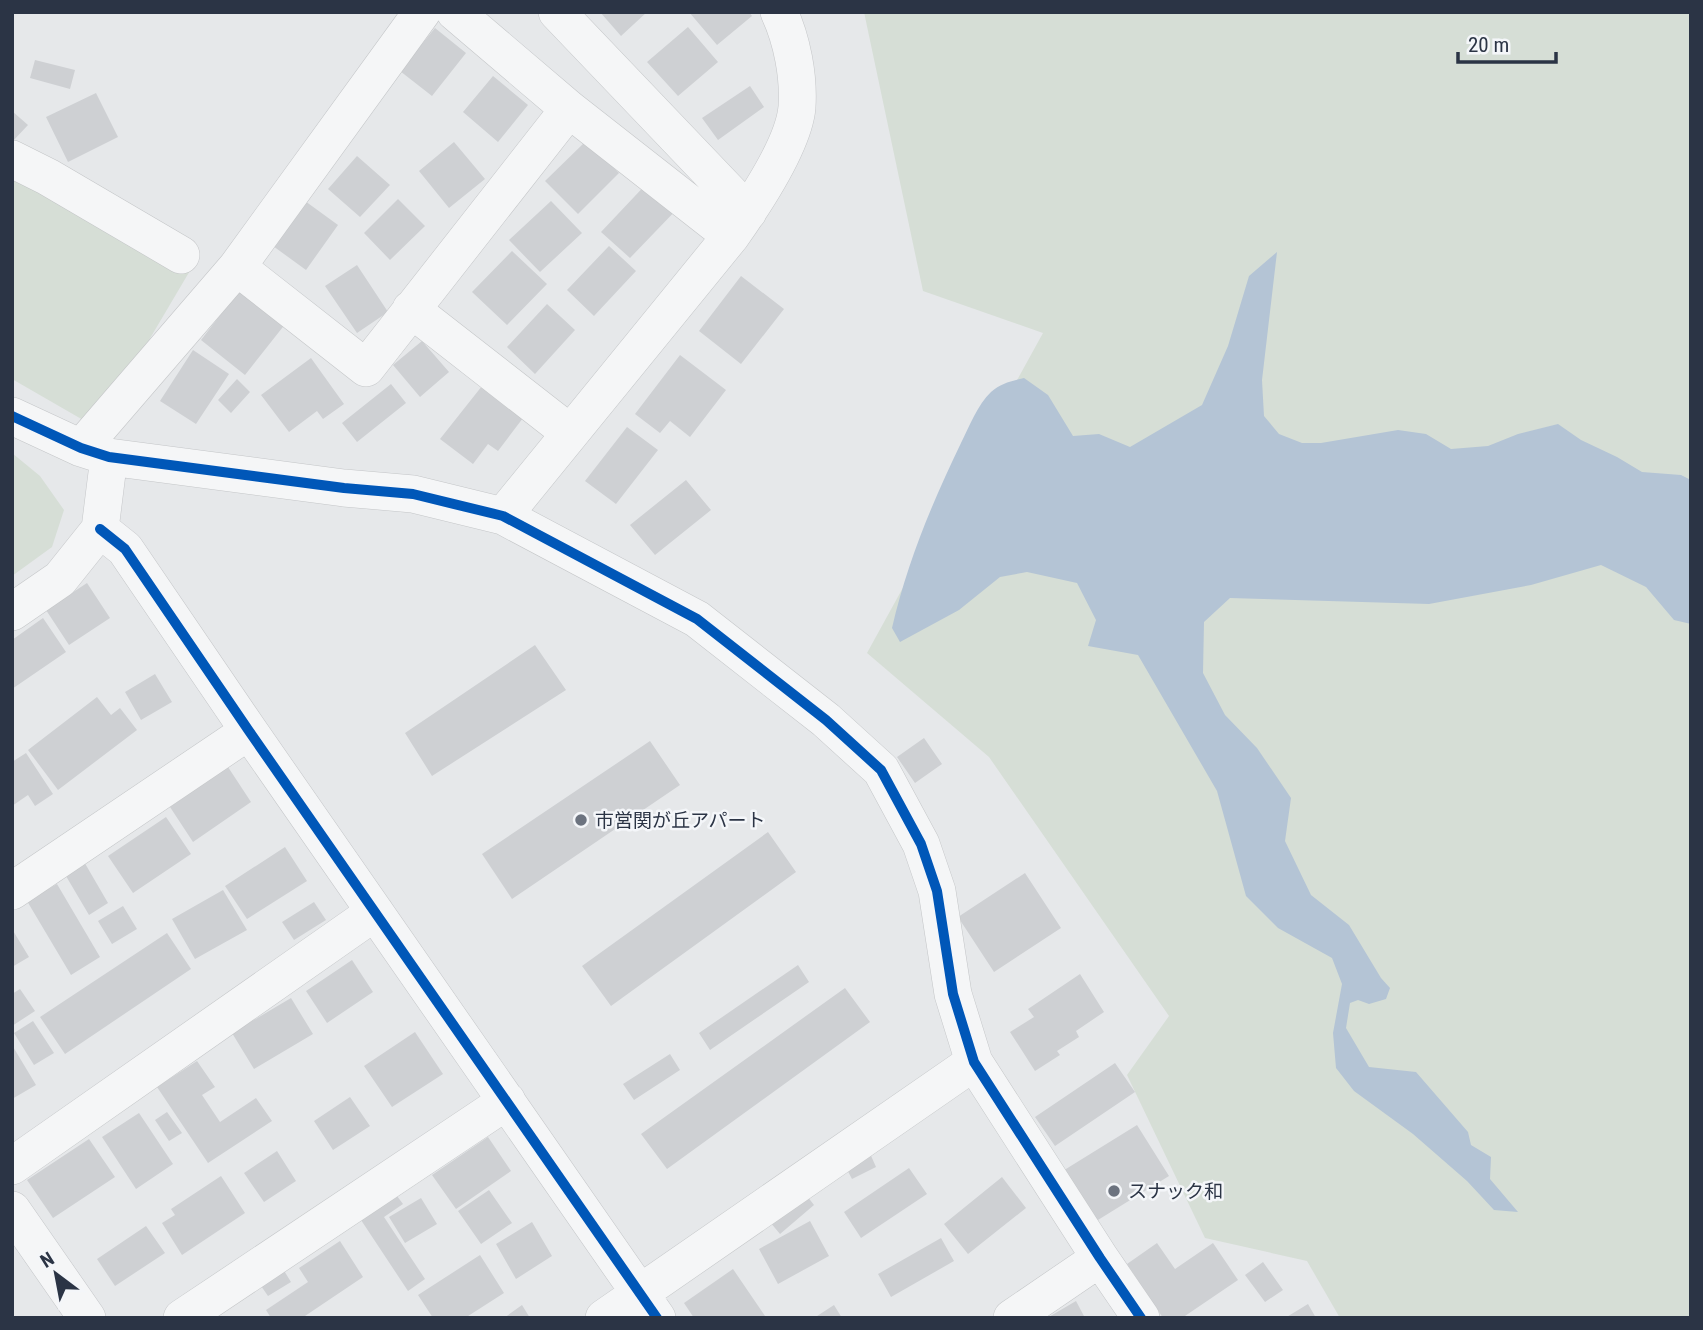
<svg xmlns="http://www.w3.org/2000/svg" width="1703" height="1330" viewBox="0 0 1703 1330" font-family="'Roboto Condensed','Noto Sans JP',sans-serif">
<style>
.green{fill:#d6ded6}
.water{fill:#b4c4d5}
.building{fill:#ced0d3}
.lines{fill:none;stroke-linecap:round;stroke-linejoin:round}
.minor-casing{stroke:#c4c6c8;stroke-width:38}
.minor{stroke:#f5f6f7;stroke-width:37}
.cycleway-casing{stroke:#f4f6f9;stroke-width:15}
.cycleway{stroke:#0057b8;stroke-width:10}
.poi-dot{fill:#6c737f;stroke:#f4f6f9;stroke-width:2.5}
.labels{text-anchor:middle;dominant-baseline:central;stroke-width:5;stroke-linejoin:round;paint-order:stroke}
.poi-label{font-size:19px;fill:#2b3445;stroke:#f4f6f9;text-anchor:start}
</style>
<rect width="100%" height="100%" fill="#e6e8ea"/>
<path class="green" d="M864,12H1691V1318H1340L1307,1261L1205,1238L1127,1075L1169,1016L989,757L867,653L1043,333L923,291Z
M12,165L191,269L97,428L12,379Z
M12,453L40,476L64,510L52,547L12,576Z"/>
<path class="water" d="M1277,252L1262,380L1264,416L1279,434L1302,443H1321L1398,430L1426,434L1451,449L1488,446L1518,434L1558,424L1581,440L1617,457L1642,472L1681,475L1691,480V624L1674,620L1646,587L1601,565L1531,585L1429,604L1230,598L1204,622L1203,673L1225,715L1257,748L1291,798L1285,841L1311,895L1349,925L1381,978L1390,988L1386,999L1369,1004L1358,1000L1350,1003L1346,1028L1369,1067L1416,1072L1468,1132L1471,1145L1491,1157L1490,1179L1518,1212L1494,1210L1467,1181L1413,1134L1354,1091L1336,1068L1333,1033L1342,984L1332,958L1278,928L1246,896L1217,791L1138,655L1088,646L1096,620L1077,583L1027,572L1000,577L959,610L900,642L892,628C907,563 932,503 961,443C969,427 978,404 991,392C1001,383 1011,381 1024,378L1048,395L1073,436L1099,434L1130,447L1202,405L1228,346L1249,276Z"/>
<path class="building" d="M600,12H647L621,36Z
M689,12H749L752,16L717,45Z
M688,27L718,62L678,96L647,62Z
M435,28L466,53L432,96L400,71Z
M35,60L75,70L70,89L30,78Z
M493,76L528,105L498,142L463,112Z
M750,86L764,107L718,140L702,118Z
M96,93L118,137L68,162L46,117Z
M12,111L28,125L12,142Z
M586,141L619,173L578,214L545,181Z
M454,142L485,179L449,208L419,171Z
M357,156L390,185L360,217L328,189Z
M651,179L680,206L630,258L601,232Z
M398,199L425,226L390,260L364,233Z
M305,201L338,225L306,270L273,246Z
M551,201L582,233L540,272L509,240Z
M609,246L636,271L594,316L567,290Z
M512,251L547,284L507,325L472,292Z
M357,265L388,312L357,333L325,286Z
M741,276L784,309L741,364L699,331Z
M245,283L290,318L245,375L201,340Z
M547,304L575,330L535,374L507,347Z
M422,341L449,372L420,397L393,365Z
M193,350L229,374L196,424L160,401Z
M680,355L726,390L690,437L670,421L660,433L635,414Z
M311,358L344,404L323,419L317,411L289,432L261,395Z
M237,379L250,392L231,413L218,400Z
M391,384L406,403L357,442L342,423Z
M482,386L523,418L498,451L488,444L473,464L440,439Z
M627,427L658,450L616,504L585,481Z
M686,480L711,510L655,555L630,525Z
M87,583L110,618L69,645L46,610Z
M43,618L66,652L12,689V640Z
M535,645L566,690L432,776L405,733Z
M155,674L172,702L141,720L125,692Z
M97,697L111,715L120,708L137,730L58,790L28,750Z
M924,738L942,764L915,783L897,757Z
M650,741L680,785L512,899L482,854Z
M26,753L53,794L35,806L28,795L12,806V762Z
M228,767L251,802L193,842L170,807Z
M166,817L191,854L133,893L108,856Z
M768,832L796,872L611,1006L582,966Z
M285,847L307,881L247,919L225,886Z
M83,860L108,903L89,915L63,871Z
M1025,873L1061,928L994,972L958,917Z
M57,884L100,957L71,975L27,901Z
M223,890L247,930L195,959L172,919Z
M314,902L326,920L294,940L282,922Z
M123,906L137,929L112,944L98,921Z
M12,929L29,957L12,967Z
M167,933L191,969L65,1054L40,1017Z
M352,960L373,992L327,1023L306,991Z
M798,965L809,982L710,1050L699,1033Z
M1080,974L1104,1012L1076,1031L1079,1037L1057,1051L1060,1055L1035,1071L1010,1032L1034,1017L1028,1009Z
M845,988L870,1022L667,1169L641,1134Z
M20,989L35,1011L12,1026V994Z
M291,998L313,1034L254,1069L232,1033Z
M33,1021L54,1053L34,1065L14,1033Z
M415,1032L443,1074L392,1107L364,1066Z
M12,1045L36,1085L12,1099Z
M670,1054L680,1070L634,1100L623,1084Z
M197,1061L215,1087L202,1095L220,1122L256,1098L272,1121L208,1163L157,1087Z
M1115,1063L1135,1092L1055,1146L1035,1117Z
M350,1097L370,1126L333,1150L314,1121Z
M167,1112L182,1133L169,1141L155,1120Z
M139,1113L173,1164L136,1189L102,1137Z
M1137,1125L1169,1176L1085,1228L1053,1177Z
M488,1137L511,1171L456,1209L432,1175Z
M89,1139L115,1177L53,1218L27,1180Z
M868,1149L876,1167L852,1179L843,1162Z
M277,1151L296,1181L264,1202L244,1173Z
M909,1168L927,1194L861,1238L844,1212Z
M221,1176L245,1213L182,1255L162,1223L175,1215L171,1209Z
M1002,1177L1026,1208L968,1254L944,1224Z
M489,1190L512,1223L481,1244L458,1211Z
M804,1192L814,1205L780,1234L770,1222Z
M397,1196L403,1204L384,1217L425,1279L408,1291L361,1220Z
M421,1198L437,1224L405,1243L389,1217Z
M810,1221L829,1256L778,1284L759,1249Z
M532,1222L552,1256L516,1279L496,1244Z
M146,1226L165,1253L115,1286L97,1259Z
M941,1238L954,1261L891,1297L878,1274Z
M340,1241L363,1277L302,1318H271L266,1310L308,1282L299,1268Z
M1157,1243L1175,1269L1213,1243L1238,1280L1182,1318H1163L1127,1264Z
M480,1255L504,1293L465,1318H433L418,1295Z
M1263,1262L1283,1290L1265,1302L1245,1275Z
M283,1269L291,1282L268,1296L259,1283Z
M733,1269L765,1316L762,1318H694L684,1303Z
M1076,1301L1085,1318H1047Z
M1308,1304L1316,1318H1285Z
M522,1305L530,1318H504Z
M834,1305L842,1318H814Z"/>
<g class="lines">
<defs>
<path id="minor" d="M557,12L748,212
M569,109L731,236
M12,159L48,177L181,255
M237,267L366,368L569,109L455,12
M411,309L570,433
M12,416L81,448L109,457L344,488L413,494L503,516L697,619L826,720L881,770L921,844L937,891L953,994L974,1062L1100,1258L1141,1318
M81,448L237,267L422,12
M503,516L731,236C753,205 794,144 797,107C799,76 792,40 779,12
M100,529L125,549L249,731L657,1318
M12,612L60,579L100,529L109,457
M12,891L249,731
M12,1166L375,912
M12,1210L87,1318
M182,1318L507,1101
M604,1318L974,1062
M1012,1318L1100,1258"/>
</defs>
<use href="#minor" class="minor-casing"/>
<use href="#minor" class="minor"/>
<defs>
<path id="cycleway" d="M12,416L81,448L109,457L344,488L413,494L503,516L697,619L826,720L881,770L921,844L937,891L953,994L974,1062L1100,1258L1141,1318
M100,529L125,549L249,731L657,1318"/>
</defs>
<use href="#cycleway" class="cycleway-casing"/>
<use href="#cycleway" class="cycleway"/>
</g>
<g class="poi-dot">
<circle cx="581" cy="820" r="7"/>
<circle cx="1114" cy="1191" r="7"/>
</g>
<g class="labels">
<g class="poi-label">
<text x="595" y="820">市営関が丘アパート</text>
<text x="1128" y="1191">スナック和</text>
</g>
</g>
<rect width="1703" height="1330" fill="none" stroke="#2b3445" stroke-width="28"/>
<g transform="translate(56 1274) rotate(328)" stroke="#f4f6f9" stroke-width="5" paint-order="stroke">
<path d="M0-5L12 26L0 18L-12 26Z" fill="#2b3445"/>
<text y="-10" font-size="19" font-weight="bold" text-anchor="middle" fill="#2b3445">N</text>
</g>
<path d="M1458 52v10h98v-10" fill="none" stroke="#2b3445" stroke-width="3.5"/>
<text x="1468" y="52" font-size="21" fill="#2b3445" stroke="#f4f6f9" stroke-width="5" paint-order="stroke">20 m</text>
</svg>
